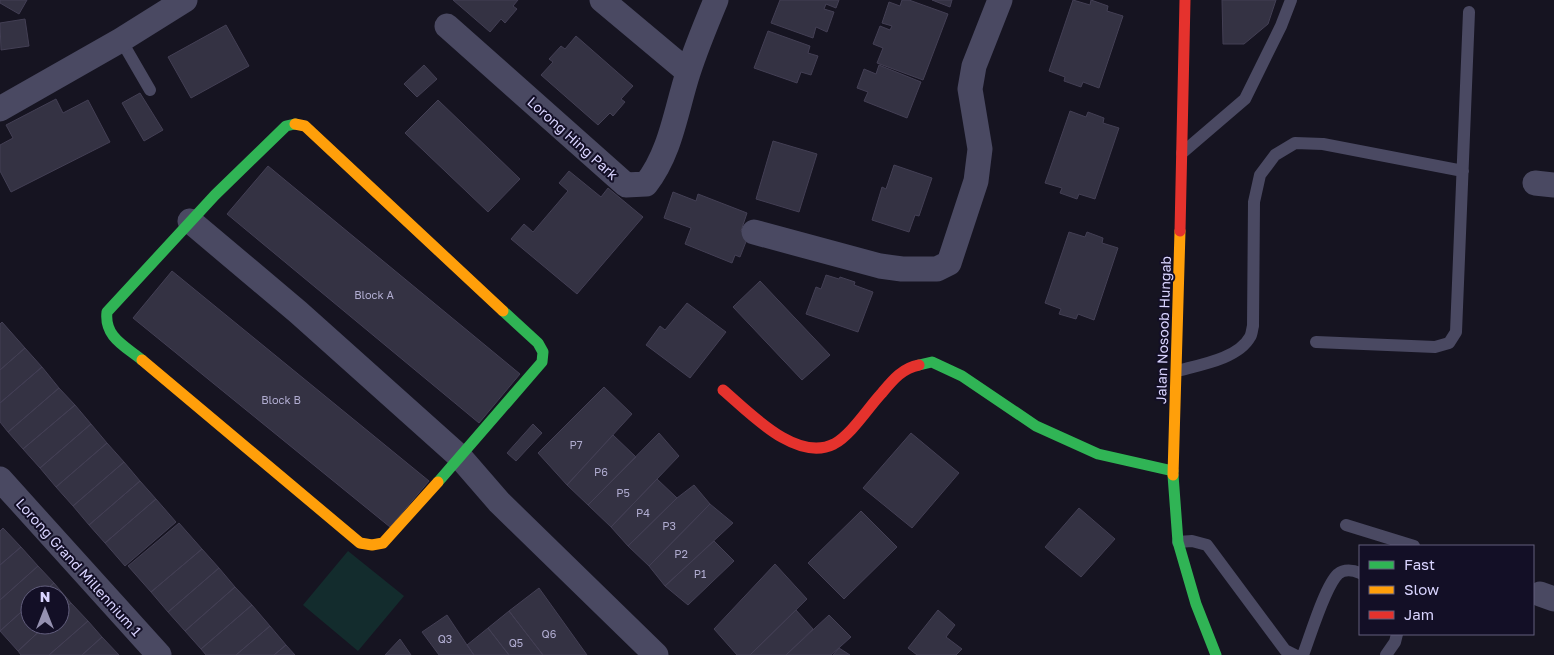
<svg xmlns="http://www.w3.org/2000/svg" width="1554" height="655" viewBox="0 0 1554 655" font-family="'Golos Text',sans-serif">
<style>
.green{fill:#132c2d}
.building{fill:#343243;stroke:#433f54}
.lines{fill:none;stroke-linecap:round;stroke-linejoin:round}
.lane{stroke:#4a4962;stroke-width:12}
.street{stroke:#4a4962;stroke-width:25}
.fast{stroke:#30b455;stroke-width:11}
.slow{stroke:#ff9f0a;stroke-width:11}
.jam{stroke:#e5322d;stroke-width:11}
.labels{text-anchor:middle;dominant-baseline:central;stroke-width:4;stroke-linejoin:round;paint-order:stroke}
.number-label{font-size:11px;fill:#b0acd0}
.street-label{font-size:14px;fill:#d9d4ff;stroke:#130f26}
</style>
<rect width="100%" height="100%" fill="#161421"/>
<path class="green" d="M348,551L404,596L358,651L303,605Z"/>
<path class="building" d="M0,0H27L19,14L0,3Z
M453,0H518L513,6L517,9L505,23L501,19L490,32Z
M780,0H839L836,8L826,4L824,9L834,12L827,32L816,27L813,38L771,23Z
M902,0H909L948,14L923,80L877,63L883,48L873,44L880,26L890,30L892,26L882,23L889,2L900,6Z
M932,0H952L950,7Z
M1073,0L1090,5L1091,0L1108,6L1107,11L1123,16L1099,88L1083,82L1081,87L1064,81L1065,77L1049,71Z
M1222,0H1276L1268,24L1244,44H1223Z
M25,19L29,46L1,50L0,23Z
M226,25L249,66L191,98L168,57Z
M768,31L810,46L808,53L818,56L811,75L801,72L797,83L754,68Z
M576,36L633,86L621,99L625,102L613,116L610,113L598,125L541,75L553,62L549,59L561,46L565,49Z
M424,65L437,79L417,97L404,84Z
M879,65L921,82L907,118L864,101L868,92L857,88L864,69L876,74Z
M140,93L163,130L144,141L122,103Z
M56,99L63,113L88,100L110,142L11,192L0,171V145L13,138L6,125Z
M438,100L520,179L488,212L405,133Z
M1070,111L1086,117L1088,112L1104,118L1103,123L1119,128L1095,199L1079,194L1077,199L1060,193L1062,188L1045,183Z
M773,141L817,154L799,212L756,199Z
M894,165L932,178L919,216L915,215L909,232L872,220L882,187L886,189Z
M268,166L520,374L479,423L227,214Z
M569,171L601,197L608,188L643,217L577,294L511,239L524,224L533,232L568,191L559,183Z
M673,192L696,201L698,194L747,213L741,231L749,234L740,257L735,255L732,263L685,244L691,228L664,218Z
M1069,232L1085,237L1087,232L1103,238L1102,243L1118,248L1094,320L1078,314L1076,319L1059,314L1061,309L1045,303Z
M172,271L429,481L390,527L133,318Z
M826,275L839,279L840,277L855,282L854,285L873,292L858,332L806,314L816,287L821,289Z
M760,281L830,355L802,380L733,307Z
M687,303L726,332L690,378L646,345L660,326L665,330Z
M2,322L25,348L0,370V324Z
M25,348L42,367L0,403V370Z
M42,367L59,388L8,432L0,422V403Z
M604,387L632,414L567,485L538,453Z
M59,388L75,405L23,449L8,432Z
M75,405L91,424L40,468L23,449Z
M91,424L107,443L56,487L40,468Z
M533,424L542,433L516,461L507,453Z
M659,433L679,456L611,527L588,505Z
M911,433L959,473L912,528L863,488Z
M613,435L636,457L588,505L567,485Z
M107,443L124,462L73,506L56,487Z
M124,462L140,481L89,525L73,506Z
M657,479L677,498L628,546L611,527Z
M140,481L156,499L105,543L89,525Z
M694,485L710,504L649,566L628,546L677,498Z
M156,499L176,522L125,566L105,543Z
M710,504L733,523L665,586L649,566Z
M1079,508L1115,539L1081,577L1045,547Z
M861,511L897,547L844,599L808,563Z
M179,523L202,549L151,592L128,566Z
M3,528L21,547L0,565V531Z
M714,541L734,561L688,605L665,586Z
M21,547L38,566L0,600V565Z
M202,549L219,568L168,612L151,592Z
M775,564L807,599L750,655H737L714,629Z
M38,566L54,583L40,595H30V604L0,631V600Z
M219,568L235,587L185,631L168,612Z
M54,583L71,603L60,613V595H40Z
M235,587L252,605L201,649L185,631Z
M539,588L587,655H543L509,611Z
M71,603L88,621L49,655H21L18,651L46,625H60V613Z
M30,604V625H46L18,651L0,631Z
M252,605L270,626L236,655H206L201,649Z
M796,610L813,629L786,655H750Z
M938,610L955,625L946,637L962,649L956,655H917L908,648Z
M509,611L543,655H509L488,628Z
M447,615L467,645L474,655H439L422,632Z
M829,615L851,637L831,655H786Z
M88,621L102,637L82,655H49Z
M270,626L286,645L274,655H236Z
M488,628L509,655H474L467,645Z
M102,637L119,655H82Z
M400,639L411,655H385Z
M286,645L295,655H274Z
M839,648L850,655H833Z"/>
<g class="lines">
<path class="lane" d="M121,40L150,90
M1182,153L1245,99L1281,26L1291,0
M1316,342L1435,347L1449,343L1456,332L1469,12
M1177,371C1199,365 1238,359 1250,337C1252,334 1252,329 1253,326L1254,202L1260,175L1275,155L1295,143L1323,144L1463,171
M1346,525L1414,546
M1178,542L1192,541L1207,545L1285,650L1295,655
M1303,655C1310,637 1325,586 1338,574C1344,569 1353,570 1360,573
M1386,655L1395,642L1397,634"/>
<path class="street" d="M602,0L688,72
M447,26L626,185L646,184C671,152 676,110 688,73C696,48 706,24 716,0
M0,109L121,40L185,0
M1535,183L1554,185
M190,221L298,312L460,457L499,502L656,655
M754,232L880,266L902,269H937L949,263L976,181L980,149L970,89L974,66L1000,0
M0,479L159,655
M1540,594L1554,599"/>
<path class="fast" d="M142,360C125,346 104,337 107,312L215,195L286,126L295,124
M919,365L932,362L962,376L1036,426L1098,454L1173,471
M1173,475L1178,542L1196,604L1216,655
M438,482L542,362L543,352L538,343L503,311"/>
<path class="slow" d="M295,124L305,126L503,311
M142,360L360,543L372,545L383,543L438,482
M1173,475L1180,231"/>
<path class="jam" d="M1180,231L1185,0
M723,390C749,412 796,463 834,444C851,435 868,408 881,394C892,381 902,368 919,365"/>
</g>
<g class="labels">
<g class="number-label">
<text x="374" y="294">Block A</text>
<text x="281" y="399">Block B</text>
<text x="576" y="444">P7</text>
<text x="601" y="471">P6</text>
<text x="623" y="492">P5</text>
<text x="643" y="512">P4</text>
<text x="669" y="525">P3</text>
<text x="681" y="553">P2</text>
<text x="700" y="573">P1</text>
<text x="549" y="633">Q6</text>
<text x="445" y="638">Q3</text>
<text x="516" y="642">Q5</text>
</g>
<g class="street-label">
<text transform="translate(573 138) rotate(42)">Lorong Hing Park</text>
<text transform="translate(1163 330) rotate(-88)">Jalan Nosoob Hungab</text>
<text transform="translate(79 567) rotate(48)">Lorong Grand Millennium 1</text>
</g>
</g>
<rect x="1359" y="545" width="175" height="90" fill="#130f26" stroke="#625e7d"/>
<rect x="1369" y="561" width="25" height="8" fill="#30b455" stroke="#625e7d"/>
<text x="1404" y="570" font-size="15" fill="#d9d4ff">Fast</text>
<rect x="1369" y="586" width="25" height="8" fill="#ff9f0a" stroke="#625e7d"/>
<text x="1404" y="595" font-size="15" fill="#d9d4ff">Slow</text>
<rect x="1369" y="611" width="25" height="8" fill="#e5322d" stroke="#625e7d"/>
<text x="1404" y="620" font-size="15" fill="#d9d4ff">Jam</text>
<g transform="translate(45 610)"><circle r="24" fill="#130f26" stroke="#625e7d"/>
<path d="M0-4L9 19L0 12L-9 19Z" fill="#9591b1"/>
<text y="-8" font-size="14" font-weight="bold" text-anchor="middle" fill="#d9d4ff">N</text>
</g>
</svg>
